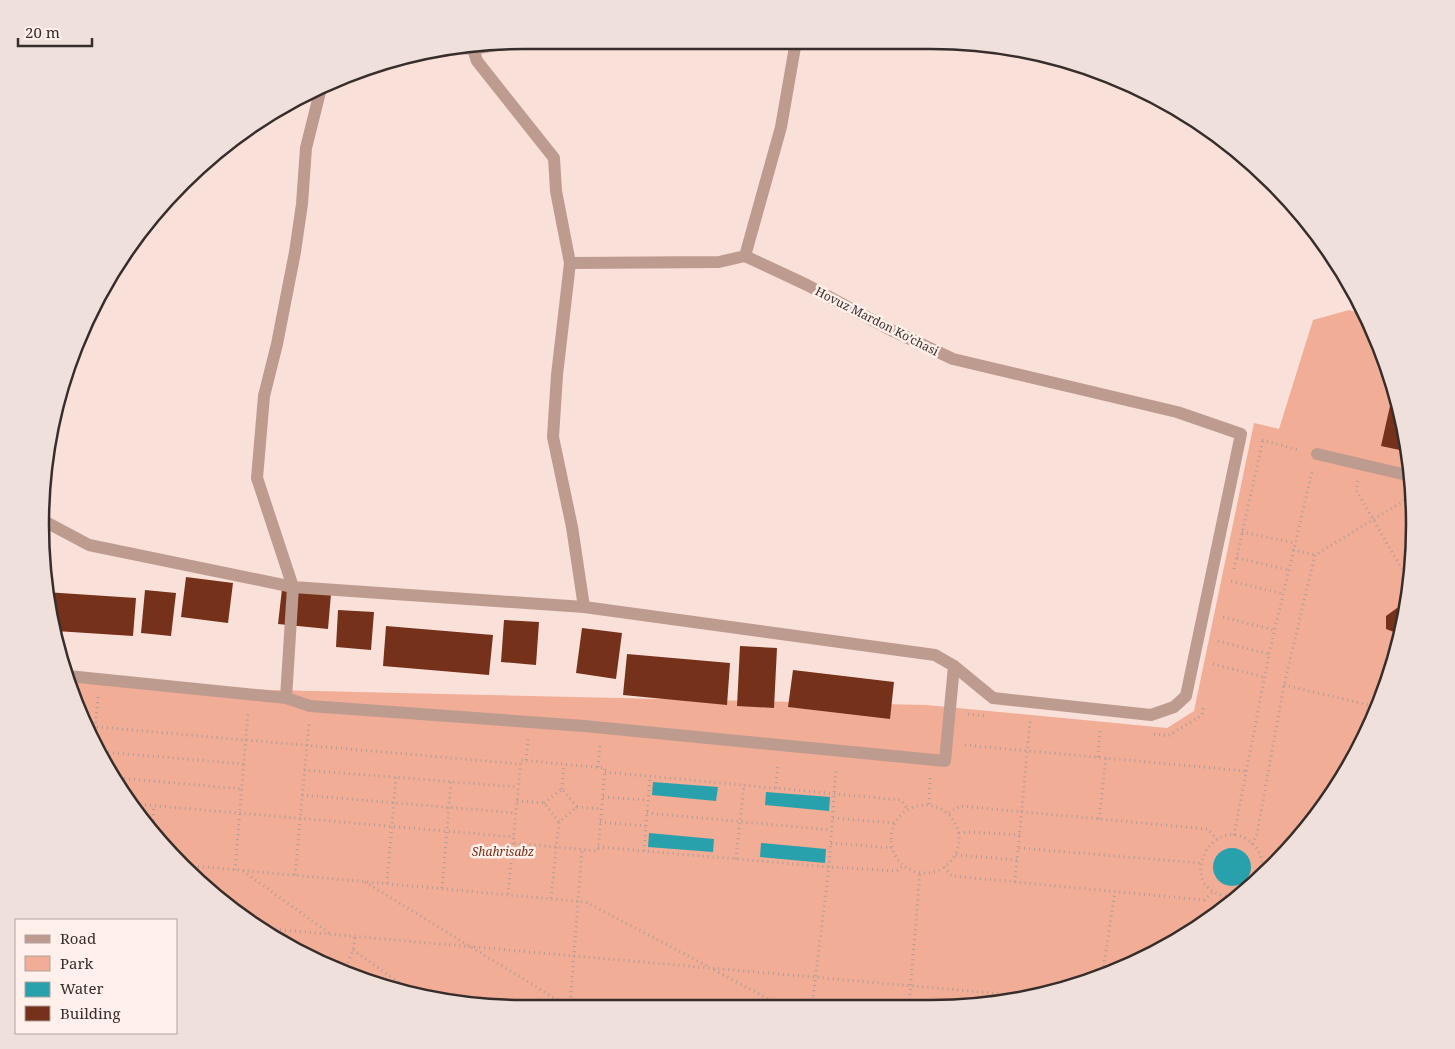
<svg xmlns="http://www.w3.org/2000/svg" width="1455" height="1049" viewBox="0 0 1455 1049" font-family="'Noto Serif',serif">
<style>
.green{fill:#f1ad96}
.water{fill:#28a1ad}
.building{fill:#75311a}
.lines{fill:none;stroke-linecap:round;stroke-linejoin:round}
.path{stroke:#b09e98;stroke-width:3;stroke-dasharray:1 4;stroke-linecap:butt}
.lane{stroke:#be9b8f;stroke-width:12}
.street{stroke:#be9b8f;stroke-width:12}
.labels{text-anchor:middle;dominant-baseline:central;stroke-width:5;stroke-linejoin:round;paint-order:stroke}
.street-label{font-size:12px;fill:#372e2b;stroke:#fff0eb}
.park-label{font-size:12px;font-style:italic;fill:#742e16;stroke:#fff0eb}
.rim{fill:none;stroke:#372e2b;stroke-width:2.5}
</style>
<rect width="100%" height="100%" fill="#f9e1d9"/>
<path class="green" d="M1349,310L1365,315L1389,369L1411,462L1414,556L1398,650L1365,739L1315,820L1250,889L1116,972L994,1005L493,1008L399,993L310,959L229,909L160,844L77,710L69,682L271,690L926,705L1167,728L1194,711L1254,423L1279,429L1313,320Z"/>
<path class="water" d="M653,782L718,787L716,801L652,795Z
M766,792L830,797L829,811L765,805Z
M649,833L714,839L713,852L648,847Z
M761,843L826,849L825,863L760,857Z
M1213 867a19 19 0 1 1 38 0a19 19 0 1 1-38 0Z"/>
<path class="building" d="M1394,388L1399,411L1409,452L1381,446Z
M186,577L233,583L228,623L181,617Z
M282,589L331,594L328,629L278,624Z
M145,590L176,593L171,636L141,633Z
M45,592L136,598L133,636L56,631Z
M1397,608L1405,612L1401,632L1399,634L1386,629V616Z
M338,610L374,612L371,650L336,647Z
M504,620L539,622L536,665L501,662Z
M386,626L493,635L489,675L383,666Z
M582,628L622,633L616,679L576,673Z
M740,646L777,648L774,708L737,706Z
M627,654L730,663L727,705L623,695Z
M793,670L894,682L890,719L788,707Z"/>
<g class="lines">
<path class="path" d="M1262,440L1299,450
M1358,481L1356,490L1410,583
M1242,532L1295,543
M1293,550L1315,555
M1237,558L1289,570
M1234,569L1263,440
M1231,581L1283,594
M1223,617L1274,630
M1218,641L1269,654
M1213,664L1264,677
M1284,685L1377,707
M968,714L984,716
M87,726L520,764
M1154,734L1168,736L1202,715L1204,705
M94,738L98,697
M965,745L1246,771
M103,752L244,764
M1098,757L1100,728
M526,760L528,739
M598,767L600,745
M304,770L518,787
M605,772L901,800L907,809
M119,778L242,789
M776,788L778,763
M562,789L564,764
M302,795L516,813
M603,797L648,800
M517,801L544,803L559,822L577,807L562,789L544,803
M135,804L514,837
M929,804L930,778
M891 839a34 34 0 1 1 68 0a34 34 0 1 1-68 0Z
M577,807L601,809
M647,813L831,830
M949,813L960,806L1207,829L1217,839
M833,818L895,823
M1099,819L1106,758
M600,822L646,826
M152,830L154,805
M959,833L970,832L1020,835
M1234,835L1269,654L1312,472
M831,843L892,848
M1252,844L1257,834L1284,685L1315,555L1412,496
M598,847L829,867L897,871L904,865
M1019,848L1200,863
M644,851L650,776
M956,855L1017,860
M736,859L744,784
M183,865L586,902L709,967
M944,867L952,876L1204,900L1213,892
M235,870L248,712
M243,871L329,933
M295,875L309,724
M365,882L569,1007
M1015,882L1030,721
M387,883L396,777
M442,888L451,782
M508,894L521,760L605,768L598,851L513,843
M1236,897C1167,896 1213,803 1255,846C1263,855 1264,868 1259,879
M551,898L559,822
M260,928L1026,996
M353,950L418,996
M714,970L782,1006
M344,972L353,950L355,936
M1102,976L1115,892
M570,1004L578,1007
M909,1005L920,873
M812,1006L829,867L836,768
M570,1007L582,849"/>
<path class="lane" d="M293,587L286,698L310,706L584,726L945,761L954,666
M68,676L286,698"/>
<path class="street" d="M461,48L473,49L520,41
M473,49L477,61L554,158L556,191L570,263L557,375L553,437L572,527L584,607
M745,256L781,127L795,47L793,40
M1317,454L1411,476
M44,521L89,545L293,587L584,607L935,655L954,666L993,698L1151,715L1174,707L1186,696L1241,434L1177,412L953,359L891,330L807,285L745,256L719,262L570,263
M293,587L257,478L264,396L277,344L295,252L302,204L306,148L320,92"/>
</g>
<g class="labels">
<g class="street-label">
<text transform="translate(877 321) rotate(27)">Hovuz Mardon Ko’chasi</text>
</g>
<g class="park-label">
<text x="503" y="851">Shahrisabz</text>
</g>
</g>
<path d="M0 0H1455V1049H0ZM524 49H931A475 475 0 0 1 1406 524V525A475 475 0 0 1 931 1000H524A475 475 0 0 1 49 525V524A475 475 0 0 1 524 49Z" fill="#efe0dc" fill-rule="evenodd"/>
<path class="rim" d="M524 49H931A475 475 0 0 1 1406 524V525A475 475 0 0 1 931 1000H524A475 475 0 0 1 49 525V524A475 475 0 0 1 524 49Z"/>
<rect x="15" y="919" width="162" height="115" fill="#fff0eb" stroke="#afa29e"/>
<rect x="25" y="935" width="25" height="8" fill="#be9b8f" stroke="#afa29e"/>
<text x="60" y="944" font-size="15" fill="#372e2b">Road</text>
<rect x="25" y="956" width="25" height="15" fill="#f1ad96" stroke="#afa29e"/>
<text x="60" y="969" font-size="15" fill="#372e2b">Park</text>
<rect x="25" y="982" width="25" height="15" fill="#28a1ad" stroke="#afa29e"/>
<text x="60" y="994" font-size="15" fill="#372e2b">Water</text>
<rect x="25" y="1006" width="25" height="15" fill="#75311a" stroke="#afa29e"/>
<text x="60" y="1019" font-size="15" fill="#372e2b">Building</text>
<path d="M18 38v8h74v-8" fill="none" stroke="#372e2b" stroke-width="2.5"/>
<text x="25" y="38" font-size="15" fill="#372e2b" stroke="#fff0eb" stroke-width="4" paint-order="stroke">20 m</text>
</svg>
